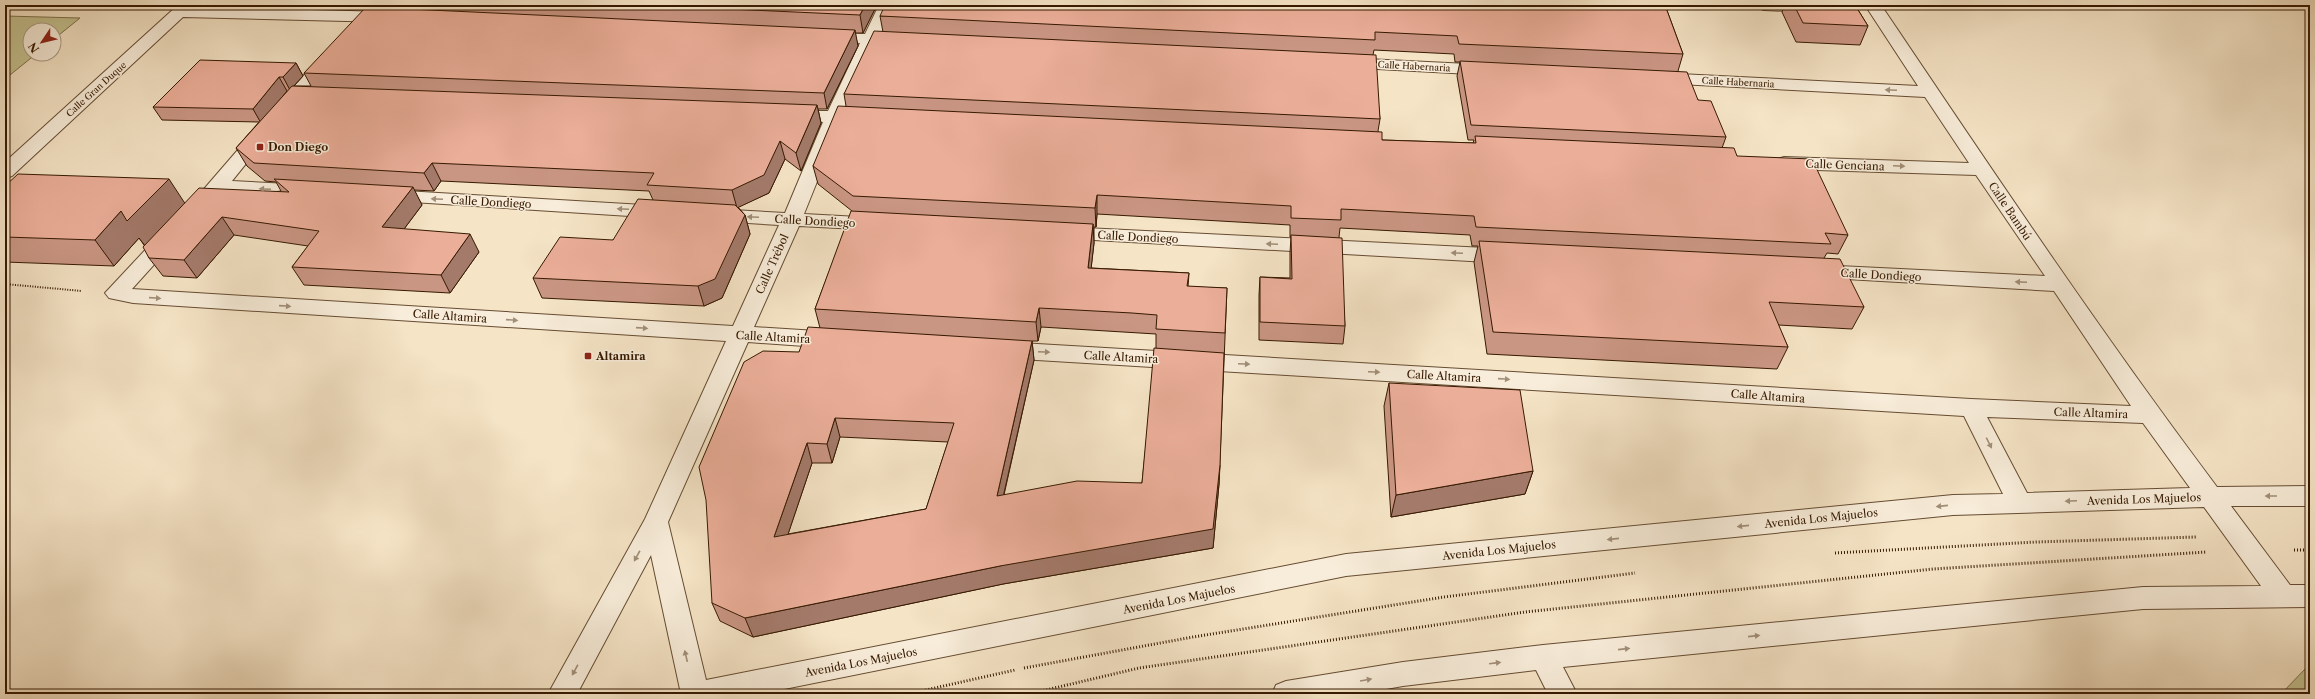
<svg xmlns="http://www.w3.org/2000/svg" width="2315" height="699" viewBox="0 0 2315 699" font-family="'Libre Caslon Text',serif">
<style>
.green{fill:#c4c290;stroke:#7d6e48}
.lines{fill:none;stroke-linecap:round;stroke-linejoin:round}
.minor-casing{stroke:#664c32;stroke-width:2}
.path-far1{stroke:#361901;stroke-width:2;stroke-dasharray:1 1.5;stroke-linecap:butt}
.path{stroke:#361901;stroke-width:3;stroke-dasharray:1 2;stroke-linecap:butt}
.minor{fill:#f8edda;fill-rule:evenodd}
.wall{fill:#ca9684;stroke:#361901;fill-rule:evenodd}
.shaded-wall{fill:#a47a6b;stroke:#361901}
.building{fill:#ebae99;stroke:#361901;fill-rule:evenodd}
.oneway{fill:#a18e78}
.poi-dot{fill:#8f2418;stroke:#f8edda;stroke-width:1.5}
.labels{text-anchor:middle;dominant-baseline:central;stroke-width:3;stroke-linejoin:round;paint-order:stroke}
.far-street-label{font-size:9px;fill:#361901;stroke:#f8edda}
.poi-label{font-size:11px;font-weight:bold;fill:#361901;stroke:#f8edda;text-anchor:start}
.street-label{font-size:11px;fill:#361901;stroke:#f8edda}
</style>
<rect width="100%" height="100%" fill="#f5e4c6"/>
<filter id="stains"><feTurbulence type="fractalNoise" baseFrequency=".005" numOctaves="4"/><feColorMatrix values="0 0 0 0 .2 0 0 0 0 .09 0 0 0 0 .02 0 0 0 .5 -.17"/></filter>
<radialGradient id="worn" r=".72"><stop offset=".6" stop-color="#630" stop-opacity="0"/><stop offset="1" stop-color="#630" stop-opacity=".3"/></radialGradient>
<path class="green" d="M5,5H138L134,8Z
M5,16L80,18L54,39V30H30V54H36L5,79Z
M2308,666H2310V694H2281Z"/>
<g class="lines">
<defs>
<path id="minor" d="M178,5H195L193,7L387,12L393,14L395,17L393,20L387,22L183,17L12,176L5,178V162Z
M879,5H895L881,34L906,36L908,40L906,44H877L845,112L870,114L873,118L870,122H841L804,214L877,218L884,220L887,224L884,228L877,230L799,226L754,327L833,332L841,335L844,340L841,345L833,348L748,342L668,522L706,680L1346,554L1953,495L2003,494L1964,416L1003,358L995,356L992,350L995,344L1003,342L1971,399L2131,406L2054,291L1811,277L1808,272L1811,267L1818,265L2045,276L1976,175L1784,169L1777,167L1775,163L1777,159L1784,157L1969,163L1925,97L1659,83L1653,82L1650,78L1653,74L1659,73L1918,86L1865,5H1881C1990,167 2099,330 2217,487L2310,486V506H2231L2290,585H2310V607L2143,609L1563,667L1577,694H1548L1536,670L1403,686L1358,694H1272L1276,685L1286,681L1403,662L1543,645L2143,587L2261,586L2204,507L1953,515L1346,576L760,694H681L651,555L577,694H548L645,519L726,341L133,303L109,298L105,293L162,232L169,231L176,232L179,237L132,289L733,326L779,225L715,221L708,219L705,215L708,211L715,209L785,213L823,122L783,119L780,115L783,111H828L860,43L820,41L818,37L820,33L826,32L865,34ZM1987,417L2143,423L2190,488L2027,493Z
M1756,5H1821L1822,7L1820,10L1814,12L1764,10L1758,8Z
M329,53L335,54L338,58L335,62L290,112H278L275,108L278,104L323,54Z
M1346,58L1489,65L1495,66L1498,70L1495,74L1489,75L1340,67L1337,63L1340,59Z
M261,129L267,130L270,134L232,181L310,185L317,187L320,191L317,195L310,197L222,192C217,199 212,199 204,197L201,193L204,189L255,130Z
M388,190L661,206L668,208L671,212L668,216L661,218L381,200L378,196L381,192Z
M1065,227L1506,249L1513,251L1516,256L1513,261L1506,263L1058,238L1055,233L1058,228Z"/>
</defs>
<use href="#minor" class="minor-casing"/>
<path class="path-far1" d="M2307,5L2310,7
M5,284L82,291"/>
<path class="path" d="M2294,550H2310
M1835,553L2036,542L2196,537
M1024,668L1193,637L1444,597L1635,573
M908,694L1015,670
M1029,694L1139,668L1525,612L1933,569L2207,552"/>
<use href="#minor" class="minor"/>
</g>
<path class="wall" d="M382,5H877L863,33H855L858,46L827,109H818L821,123L801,171L785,159L769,193L738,207L745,215L750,234L722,298L704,306L542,298L533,278L613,240L653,200L649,191L441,181L434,191L414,190L422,205L404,229L479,252L450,293L304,285L292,267L308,246L234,235L197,278L163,276L149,258L144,245L139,238L114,266L5,262V186L185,203L281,191L276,182L265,181L247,166L236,148L259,122L162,120L153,107L296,63L303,76L294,86H311L304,73L383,8Z
M1665,5L1683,54L1678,71L1698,100L1726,137L1722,148L1737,156L1848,235L1838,254L1827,253L1824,258L1864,307L1852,329L1778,325L1788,347L1777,369L1487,354L1474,262L1478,246H1472L1470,235L1340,228L1339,237L1345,326L1343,344L1259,340V295L1260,277L1290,278V253L1291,237H1290V225L1097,214L1096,227H1094V243L1091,268L1189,273L1188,287L1227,288L1219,484L1213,548L1003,584L753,637L720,621L712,603L799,352L820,328L815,309L852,211L818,184L813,166L846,106L844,94L883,32L880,16ZM1374,50L1454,54L1455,62H1460L1457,76L1468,140H1474L1473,143L1382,140L1378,131L1380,119L1373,55ZM1041,327L1156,334V348L1142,483L1004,495L1034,360L1032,341H1038ZM840,437L948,442L926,509L788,534L812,463H832Z
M1784,5H1855L1868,26L1860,45L1796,42L1782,12Z
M1389,383L1533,471L1525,494L1391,517L1384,406Z"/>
<path class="shaded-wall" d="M865,5H877L863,33L860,15Z
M855,30L858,46L827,109L824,93Z
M296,63L303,76L290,90L283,77Z
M279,77L287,91L261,123L253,109Z
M817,105L821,123L801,171L796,153Z
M780,141L785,159L769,193L737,208L732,190Z
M432,163L441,181L434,191L424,173Z
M169,179L186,205L146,247L139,238L114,266L95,240L121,211Z
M413,187L422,205L392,245L382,227Z
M1097,195V214L1096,227L1095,208Z
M745,215L750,234L722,298L704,306L698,286Z
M222,217L234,235L197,278L184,260Z
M1093,224L1094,243L1089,287L1088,268Z
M470,234L479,252L450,293L441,275Z
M1039,308L1041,327L1038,341L1036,322Z
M1032,341L1034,360L999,515L997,496Z
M835,418L840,437L832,463L827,444Z
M807,443L812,463L781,555L774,537Z
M1220,465L1219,484L1213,548L1003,584L753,637L745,618L1000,566Z
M1533,471L1525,494L1391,517L1396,495Z"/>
<path class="building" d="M641,5H865L860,15Z
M885,5H1665L1683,54L1459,44L1457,36L1375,32V40L880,16Z
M1794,5H1855L1868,26L1803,23Z
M366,7L855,30L824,93L304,73Z
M874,31L1376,55L1380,119L844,94Z
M200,60L296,63L283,77H279L253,109L153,107Z
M1460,61L1687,72L1698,100L1711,101L1726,137L1471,125Z
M292,86L817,105L796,153L780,141L764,175L732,190L647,185L654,173L432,163L424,173L254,163L236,148Z
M838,106L1382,132V140L1476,143L1475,136L1734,148L1737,156L1812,159L1848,235L1825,233L1831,244L1476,227L1474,216L1341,209V220L1291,218V206L1097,195L1095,208L853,196L813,166Z
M18,174L169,179L127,221L121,211L95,240L5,237V186Z
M274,179L413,187L382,227L470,234L441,275L292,267L319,231L222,217L184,260L149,258L143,247L199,188L289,192Z
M638,199L735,205L745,215L715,279L698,286L533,278L560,237L613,240Z
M851,211L1093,224L1088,268L1189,273L1187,286L1227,288L1225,333L1156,329L1157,315L1132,313L1039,308L1036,322L815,309Z
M1291,235L1342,238L1345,326L1260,322V277L1292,279Z
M1479,241L1840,259L1864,307L1769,302L1788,347L1493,332Z
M808,327L1032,341L997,496L1077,481L1142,483L1154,348L1224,353L1220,465L1213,529L1000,566L745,618L712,603L706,500L699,467L744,362L763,351L799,352ZM835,418L954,423L926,509L774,537L807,443L827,444Z
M1389,383L1520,390L1533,471L1396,495Z"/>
<defs><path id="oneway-solid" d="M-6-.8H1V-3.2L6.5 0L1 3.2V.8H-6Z"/></defs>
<g class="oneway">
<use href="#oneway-solid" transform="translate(1891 90) rotate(-177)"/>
<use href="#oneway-solid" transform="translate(1899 166) rotate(2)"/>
<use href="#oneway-solid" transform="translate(265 189) rotate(-177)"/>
<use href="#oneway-solid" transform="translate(437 199) rotate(-177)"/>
<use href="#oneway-solid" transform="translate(623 209) rotate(-177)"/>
<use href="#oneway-solid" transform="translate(753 217) rotate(-177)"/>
<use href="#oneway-solid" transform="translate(1272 244) rotate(-177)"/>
<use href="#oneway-solid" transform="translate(1457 253) rotate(-177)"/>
<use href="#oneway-solid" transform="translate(2021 282) rotate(-177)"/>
<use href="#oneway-solid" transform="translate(155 298) rotate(4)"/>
<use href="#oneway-solid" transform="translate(285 306) rotate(4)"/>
<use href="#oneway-solid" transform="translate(512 320) rotate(4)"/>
<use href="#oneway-solid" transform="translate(642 328) rotate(4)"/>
<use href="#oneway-solid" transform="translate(1044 352) rotate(3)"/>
<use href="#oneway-solid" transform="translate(1244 364) rotate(3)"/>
<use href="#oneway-solid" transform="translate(1374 372) rotate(3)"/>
<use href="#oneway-solid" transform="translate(1504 379) rotate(4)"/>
<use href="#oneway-solid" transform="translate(1989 443) rotate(63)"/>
<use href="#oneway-solid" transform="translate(2271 496) rotate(180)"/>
<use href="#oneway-solid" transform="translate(2071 501) rotate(178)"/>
<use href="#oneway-solid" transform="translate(1942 506) rotate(174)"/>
<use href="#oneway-solid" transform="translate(1743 526) rotate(174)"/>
<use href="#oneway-solid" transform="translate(1613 539) rotate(174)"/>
<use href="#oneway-solid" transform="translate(637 556) rotate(119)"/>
<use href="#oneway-solid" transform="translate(1754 636) rotate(-6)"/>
<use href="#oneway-solid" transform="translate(1624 649) rotate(-6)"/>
<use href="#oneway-solid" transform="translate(686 656) rotate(-103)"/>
<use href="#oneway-solid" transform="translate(1495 663) rotate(-7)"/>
<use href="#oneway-solid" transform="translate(575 670) rotate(119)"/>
<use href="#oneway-solid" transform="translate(1366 680) rotate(-10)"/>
</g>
<g class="poi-dot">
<rect x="256" y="143" width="8" height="8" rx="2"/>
<rect x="584" y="352" width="8" height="8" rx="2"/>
</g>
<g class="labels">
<g class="far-street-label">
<text transform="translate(1414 66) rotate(3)">Calle Habernaria</text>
<text transform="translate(1738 82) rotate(3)">Calle Habernaria</text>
<text transform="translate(96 89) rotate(-42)">Calle Gran Duque</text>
</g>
<g class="poi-label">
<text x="268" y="147">Don Diego</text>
<text x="596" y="356">Altamira</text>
</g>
<g class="street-label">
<text transform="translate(1845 165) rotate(2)">Calle Genciana</text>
<text transform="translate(491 202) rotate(3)">Calle Dondiego</text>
<text transform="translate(2010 211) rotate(56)">Calle Bambú</text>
<text transform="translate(815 221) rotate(3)">Calle Dondiego</text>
<text transform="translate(1138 237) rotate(3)">Calle Dondiego</text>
<text transform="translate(772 264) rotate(-66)">Calle Trébol</text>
<text transform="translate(1881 275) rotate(3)">Calle Dondiego</text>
<text transform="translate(450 316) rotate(4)">Calle Altamira</text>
<text transform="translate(773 337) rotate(3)">Calle Altamira</text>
<text transform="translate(1121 357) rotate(3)">Calle Altamira</text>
<text transform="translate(1444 376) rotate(3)">Calle Altamira</text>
<text transform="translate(1768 396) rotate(4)">Calle Altamira</text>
<text transform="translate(2091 413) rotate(2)">Calle Altamira</text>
<text transform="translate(2144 499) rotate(-2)">Avenida Los Majuelos</text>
<text transform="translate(1821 518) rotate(-6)">Avenida Los Majuelos</text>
<text transform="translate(1499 550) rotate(-6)">Avenida Los Majuelos</text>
<text transform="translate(1179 599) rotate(-11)">Avenida Los Majuelos</text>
<text transform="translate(861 662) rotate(-11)">Avenida Los Majuelos</text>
</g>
</g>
<rect width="2315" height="699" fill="none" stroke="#f5e4c6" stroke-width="20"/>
<rect x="6" y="6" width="2303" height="687" fill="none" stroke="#361901" stroke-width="2"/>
<rect x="10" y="10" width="2295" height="679" fill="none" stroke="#361901"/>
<g transform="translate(42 42) rotate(235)"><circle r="19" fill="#f8edda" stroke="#aa9883"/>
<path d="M0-3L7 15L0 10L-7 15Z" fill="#8f2418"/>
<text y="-6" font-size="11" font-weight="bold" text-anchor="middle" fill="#361901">N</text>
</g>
<rect width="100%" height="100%" filter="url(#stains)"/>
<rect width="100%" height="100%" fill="url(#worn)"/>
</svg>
